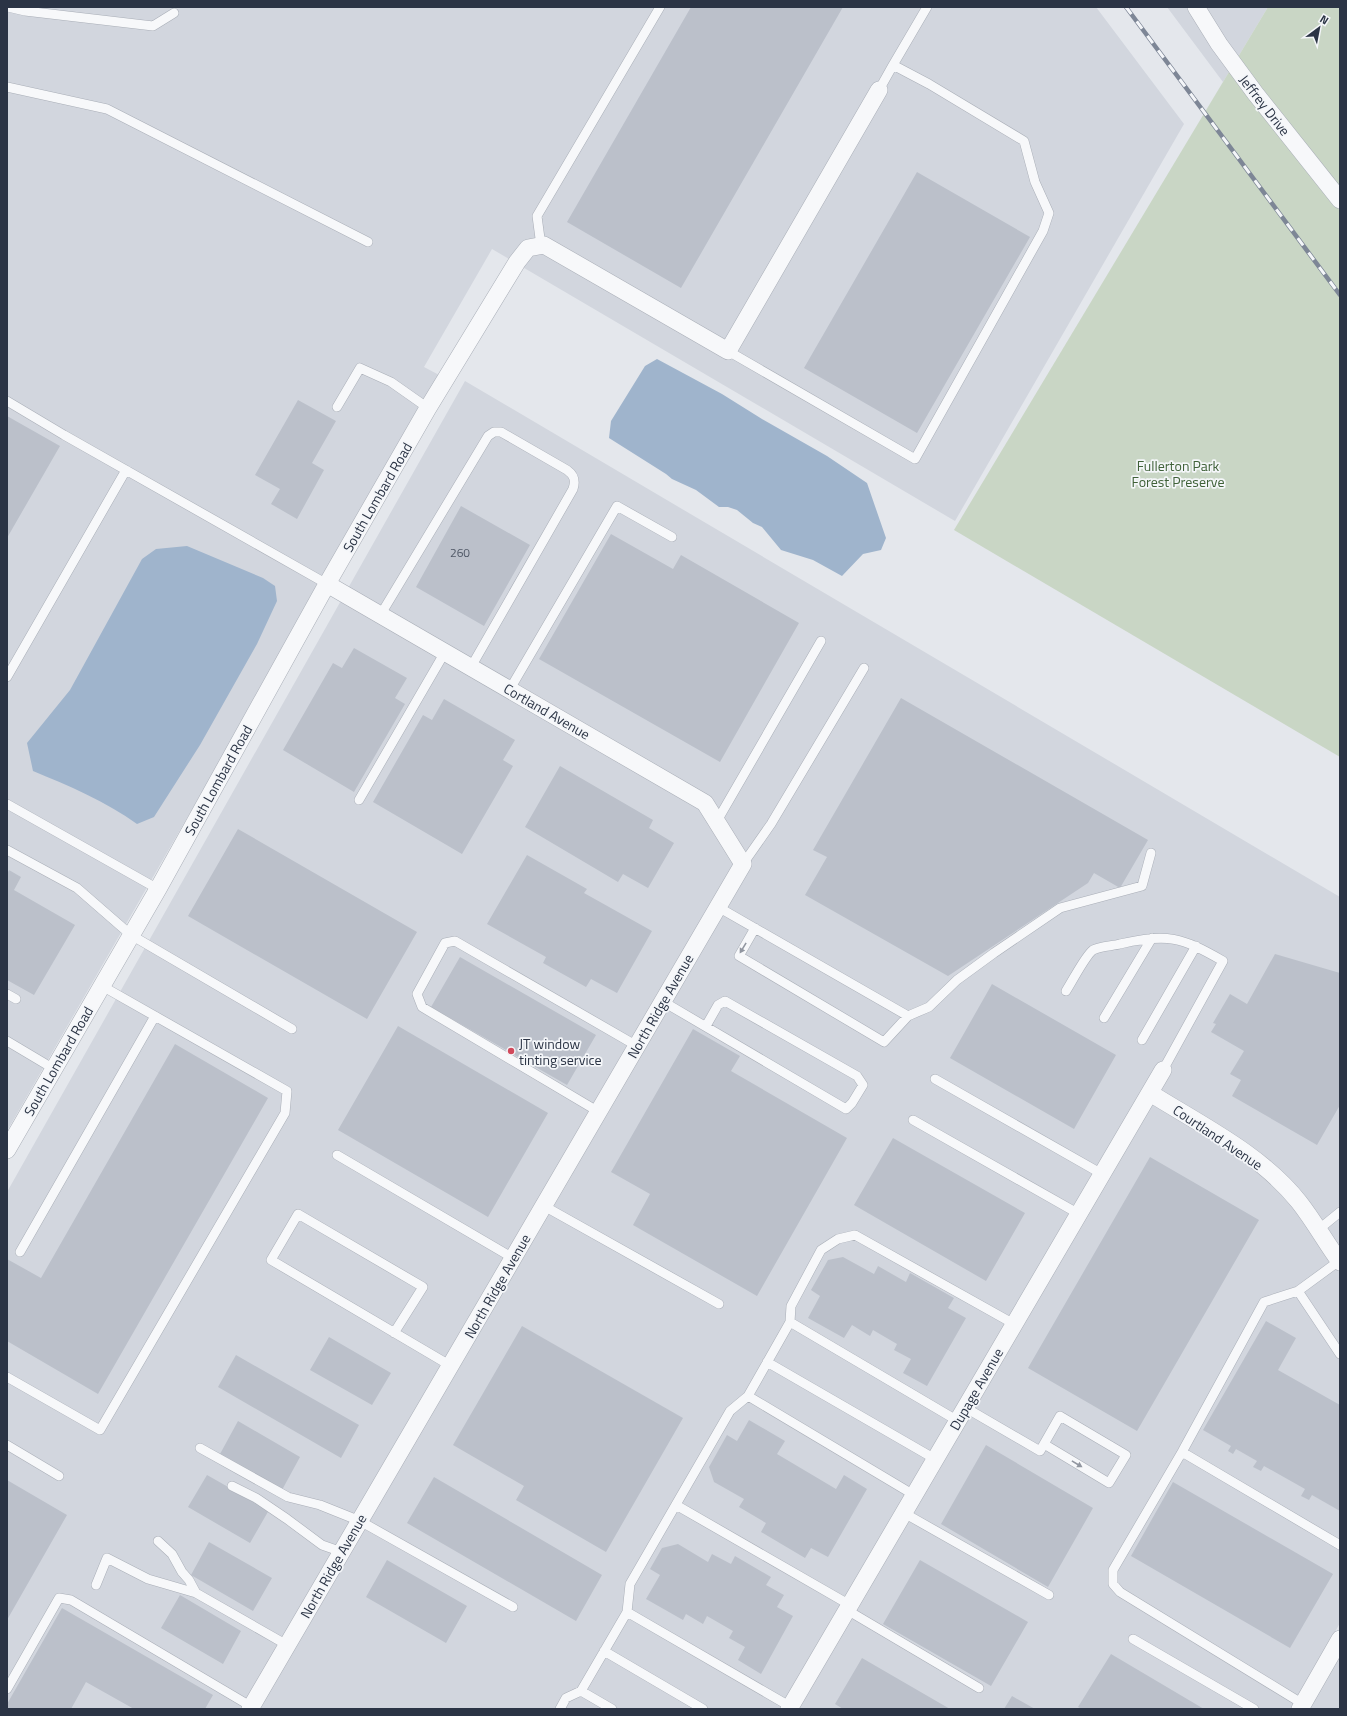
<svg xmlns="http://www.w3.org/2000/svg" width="1347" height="1716" viewBox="0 0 1347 1716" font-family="'Titillium Web',sans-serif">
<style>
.built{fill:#d2d6de}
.green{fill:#c9d6c5}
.water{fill:#9fb4cc}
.building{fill:#bbc0ca}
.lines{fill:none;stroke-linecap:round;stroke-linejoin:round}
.lane-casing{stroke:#a9aeb7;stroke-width:10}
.street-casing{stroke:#a9aeb7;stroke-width:18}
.lane{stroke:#f7f8fa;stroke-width:9}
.street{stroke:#f7f8fa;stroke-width:17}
.rail-casing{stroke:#7d8696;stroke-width:4.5}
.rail{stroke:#f4f6f9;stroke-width:3;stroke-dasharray:9;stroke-linecap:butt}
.oneway{fill:#9196a0}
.poi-dot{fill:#d1495b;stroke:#f4f6f9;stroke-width:1.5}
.labels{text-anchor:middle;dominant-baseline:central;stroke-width:3.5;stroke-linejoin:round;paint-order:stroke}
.number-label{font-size:12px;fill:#4f5766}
.street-label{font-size:14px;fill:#2b3445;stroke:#f4f6f9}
.park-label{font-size:14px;fill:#3f6138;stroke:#f4f6f9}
.poi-label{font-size:14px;fill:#2b3445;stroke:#f4f6f9;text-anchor:start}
</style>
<rect width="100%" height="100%" fill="#e4e7ec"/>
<path class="built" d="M7,7H1096L1184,124L955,521L492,249L424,367L441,376L7,1131Z
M1167,7H1268L1223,82Z
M465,381L1340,897V1623L1291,1709H7V1192Z
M1340,1649V1709H1304Z"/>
<path class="green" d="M1268,7H1340V757L954,530Z"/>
<path class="water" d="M657,359L722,394L762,419L827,456L867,483L886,538L881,550L863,554L842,576L813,560L781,550L762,527L753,523L737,510L728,507H719L696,490L672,479L666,474L609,438L611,421L645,366Z
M187,546L263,578L275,586L277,601L257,644L200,745L154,817L137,824C107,802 67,785 33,771L27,743L70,690L142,559L156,549Z"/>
<path class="building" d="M691,7H843L681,288L567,222Z
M917,172L1030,237L917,433L804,368Z
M298,400L336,421L312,463L324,470L297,519L271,504L280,489L255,475Z
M7,416L60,446L7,538Z
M461,506L530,545L484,626L416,587Z
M611,534L673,569L681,555L799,623L720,762L539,659Z
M354,648L407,678L395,698L405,704L354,792L283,750L333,663L342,668Z
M901,698L1148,840L1120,888L1094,873L1088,883L948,976L805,895L827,857L813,850Z
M444,699L515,740L503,760L513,766L462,854L373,802L423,715L432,720Z
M560,766L653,820L649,828L674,843L648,888L623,874L618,882L525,827Z
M238,829L417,932L367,1019L188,916Z
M527,855L587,889L584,893L652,931L617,993L591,979L586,987L543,963L546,957L487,924Z
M9,870L21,877L14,890L75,925L34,995L7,980V874Z
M1275,954L1340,973V1105L1317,1145L1232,1096L1241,1080L1230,1074L1244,1051L1211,1032L1216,1024L1213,1023L1230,994L1247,1004Z
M460,957L596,1035L567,1085L431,1007Z
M992,984L1116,1055L1074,1129L950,1058Z
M398,1026L548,1113L488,1217L338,1130Z
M693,1029L740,1056L731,1071L847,1138L757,1296L633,1225L650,1194L611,1172Z
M175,1044L268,1098L98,1394L7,1341V1259L41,1278Z
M893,1138L1025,1213L986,1281L854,1205Z
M1150,1157L1259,1220L1137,1431L1028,1368Z
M843,1257L874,1274L878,1266L906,1282L910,1273L954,1298L948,1308L966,1318L927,1386L903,1373L911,1359L894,1350L897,1344L873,1330L870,1336L852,1325L844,1338L808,1318L820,1296L811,1290L828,1260Z
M1266,1321L1296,1338L1278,1370L1340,1405V1511L1312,1495L1309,1500L1301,1496L1305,1489L1264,1466L1261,1471L1253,1467L1257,1461L1236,1449L1233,1454L1228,1451L1231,1446L1203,1430Z
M522,1326L683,1418L606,1552L516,1500L524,1486L453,1445Z
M329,1337L391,1373L372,1405L310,1370Z
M236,1355L359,1425L341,1458L218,1387Z
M749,1420L785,1441L777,1454L836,1489L844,1475L867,1489L828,1557L811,1548L805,1558L761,1532L766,1523L739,1507L744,1499L714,1482L709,1467L727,1435L737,1441Z
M238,1421L300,1457L282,1490L220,1454Z
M986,1445L1093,1508L1048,1587L941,1524Z
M207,1475L269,1510L250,1543L188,1507Z
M434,1477L602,1575L576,1621L407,1523Z
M7,1480L67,1515L7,1620Z
M1173,1482L1333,1574L1290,1648L1131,1556Z
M209,1542L272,1578L253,1611L191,1575Z
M678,1544L708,1562L712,1554L731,1564L735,1556L771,1577L766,1585L784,1595L777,1607L793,1616L761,1674L738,1660L745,1647L729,1638L733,1631L707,1616L703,1624L686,1614L683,1620L646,1599L660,1575L650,1569L662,1548Z
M387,1560L467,1606L446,1643L366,1597Z
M920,1560L1028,1622L991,1686L883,1624Z
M180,1595L241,1631L223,1664L161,1628Z
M62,1608L213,1695L205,1709H134L86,1682L71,1709H7V1704Z
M1111,1654L1204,1709H1082L1078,1707Z
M862,1658L950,1709H843L835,1704Z
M1012,1696L1035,1709H1004Z"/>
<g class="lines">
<defs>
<path id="lane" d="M8,7L25,11L153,26L174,13
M893,65L927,7
M7,87L107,109L368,242
M541,246L537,216L660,7
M728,351L915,459L1043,231L1049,213L1035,182L1024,141L929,84L893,65L879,90
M7,401L64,435L327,584
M337,407L360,368L391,382L428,408
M381,614L488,436L494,432H501L567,470C574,475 576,480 573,489L471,667
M7,677L126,470
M510,689L617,506L672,537
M359,800L445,652
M7,804L158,889
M717,821L821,641
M7,850L77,888L131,935L292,1029
M743,864L771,824L864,668
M718,907L908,1016
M755,928L739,956L884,1042L908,1016L929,1007L957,980L994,953L1060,908L1142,886L1151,853
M1066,991C1072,982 1085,956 1093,950C1100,946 1113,946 1120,944C1168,933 1181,937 1223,961L1163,1070
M7,994L16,999
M662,1001L846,1109L852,1103L863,1085L857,1076L725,1001L718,1005L706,1026
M1104,1018L1152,938
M1142,1040L1196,946
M7,1041L54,1069
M935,1079L1102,1174
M599,1112L422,1007L417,994L445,943L455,941L637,1046
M913,1120L1079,1214
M337,1155L513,1258
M544,1206L719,1304
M1318,1230L1340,1212
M20,1252L155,1016
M1298,1291L1340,1354
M790,1322L958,1421
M394,1333L423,1287L298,1214L271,1260L451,1366
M767,1362L935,1459
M7,1377L100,1430L285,1113L287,1091L102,986
M748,1396L914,1495
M966,1408L1040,1451L1060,1416L1126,1455L1109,1483L1044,1444
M7,1445L59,1476
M200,1448L288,1497L320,1505L360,1521L513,1607
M1182,1452L1340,1545
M232,1486L256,1498L287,1519L322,1545L342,1552
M676,1505L850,1605
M904,1513L1049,1595
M158,1541L172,1554L182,1572L189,1580L196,1593L287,1645
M96,1585L107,1558L148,1579L196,1593
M847,1610L979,1688
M627,1612L791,1707
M1133,1639L1254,1709
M604,1651L703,1709
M7,1689L59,1598L71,1600L252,1707
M581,1691L612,1709
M1303,1704L1120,1592L1113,1584V1570L1182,1452L1264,1302L1298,1291L1339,1261
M560,1709L566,1698L581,1691L627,1612L630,1584L730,1411L748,1396L790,1322L791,1306L821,1250L838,1239L855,1235L1014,1324"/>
<path id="street" d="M1196,7L1219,44L1255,93L1340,200
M1150,1093C1201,1125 1261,1154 1299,1202C1314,1221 1326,1243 1340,1262
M7,1150L158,889L327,584L428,408L517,262L528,248L544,245L728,351L879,90
M250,1709L743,864L705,803L327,584
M789,1709L1163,1070
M1300,1709L1340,1639"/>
</defs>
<use href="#lane" class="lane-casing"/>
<use href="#street" class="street-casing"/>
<use href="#lane" class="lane"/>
<use href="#street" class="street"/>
<defs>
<path id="rail" d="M1126,7L1340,295"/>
</defs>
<use href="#rail" class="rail-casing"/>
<use href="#rail" class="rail"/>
</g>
<defs><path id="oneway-solid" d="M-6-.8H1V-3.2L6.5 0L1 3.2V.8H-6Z"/></defs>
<g class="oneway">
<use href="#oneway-solid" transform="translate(743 948) rotate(121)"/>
<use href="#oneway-solid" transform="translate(1077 1464) rotate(31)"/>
</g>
<circle class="poi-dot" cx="511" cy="1051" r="4"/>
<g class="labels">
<g class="number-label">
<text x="460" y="552">260</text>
</g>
<g class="street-label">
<text transform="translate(1265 105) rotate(52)">Jeffrey Drive</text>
<text transform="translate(377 497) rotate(-60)">South Lombard Road</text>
<text transform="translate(547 711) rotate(30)">Cortland Avenue</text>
<text transform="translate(218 780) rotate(-61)">South Lombard Road</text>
<text transform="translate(660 1006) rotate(-60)">North Ridge Avenue</text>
<text transform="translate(58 1061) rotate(-60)">South Lombard Road</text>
<text transform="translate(1218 1137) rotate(34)">Courtland Avenue</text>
<text transform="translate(497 1286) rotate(-60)">North Ridge Avenue</text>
<text transform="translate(976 1389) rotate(-60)">Dupage Avenue</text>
<text transform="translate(333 1566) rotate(-60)">North Ridge Avenue</text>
</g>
<g class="park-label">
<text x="1178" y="465">Fullerton Park<tspan x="1178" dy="16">Forest Preserve</tspan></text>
</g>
<g class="poi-label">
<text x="519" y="1043">JT window<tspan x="519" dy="16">tinting service</tspan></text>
</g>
</g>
<rect width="1347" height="1716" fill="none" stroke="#2b3445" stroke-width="16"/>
<g transform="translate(1319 28) rotate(32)" stroke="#f4f6f9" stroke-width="3" paint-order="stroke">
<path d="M0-3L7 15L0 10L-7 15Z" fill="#2b3445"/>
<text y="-6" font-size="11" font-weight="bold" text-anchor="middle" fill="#2b3445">N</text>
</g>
</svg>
